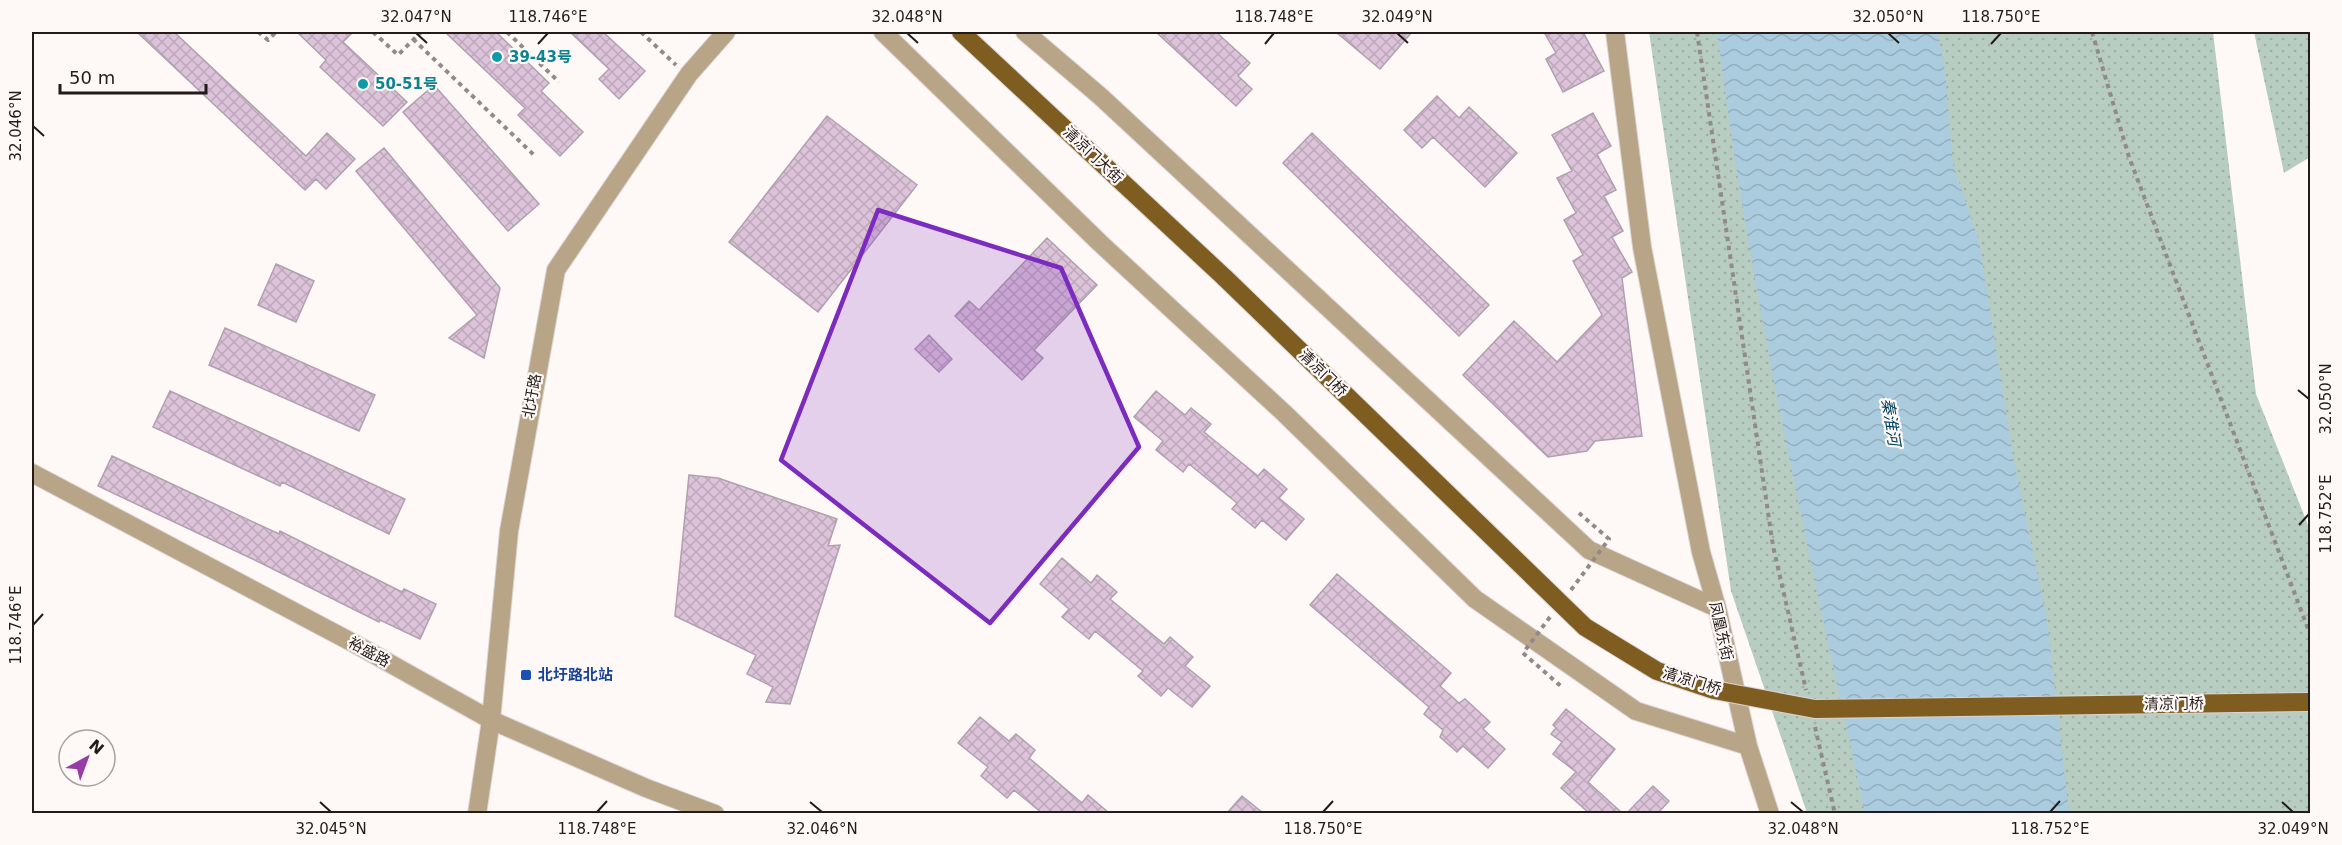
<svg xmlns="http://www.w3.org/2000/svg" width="2342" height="845" viewBox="0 0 2342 845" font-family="'DejaVu Sans','Noto Sans SC',sans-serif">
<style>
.grass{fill:url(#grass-dots)}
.water{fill:url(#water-waves)}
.building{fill:url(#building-cross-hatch);stroke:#b0a0ae;stroke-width:1.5}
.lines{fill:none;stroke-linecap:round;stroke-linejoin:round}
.minor-casing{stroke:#dbd5d3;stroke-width:20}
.major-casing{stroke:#dbd5d3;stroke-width:20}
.path{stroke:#918a88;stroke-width:4;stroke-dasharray:4.5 4.5;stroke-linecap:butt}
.minor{stroke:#b8a487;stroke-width:18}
.major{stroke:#7f5c20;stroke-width:18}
.major-bridge-casing{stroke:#dbd5d3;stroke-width:20;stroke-linecap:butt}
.path-bridge{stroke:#918a88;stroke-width:4;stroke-dasharray:4.5 4.5;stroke-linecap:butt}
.major-bridge{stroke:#7f5c20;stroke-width:18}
.marked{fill:#7b2cbf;fill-opacity:0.2;stroke:#7b2cbf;stroke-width:4.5;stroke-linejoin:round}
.ticks{fill:none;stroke:#231b18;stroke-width:2}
.culture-dot{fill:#0f9aa8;stroke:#fef9f7;stroke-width:2}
.transit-dot{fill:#1a4fb4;stroke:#fef9f7;stroke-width:2}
.labels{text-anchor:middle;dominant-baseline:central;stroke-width:4.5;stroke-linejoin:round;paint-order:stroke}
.culture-label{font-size:15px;font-weight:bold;fill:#0d838f;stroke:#fef9f7;text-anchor:start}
.street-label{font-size:15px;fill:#231b18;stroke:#fef9f7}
.transit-label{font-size:15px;font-weight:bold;fill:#164399;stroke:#fef9f7;text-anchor:start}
.water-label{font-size:16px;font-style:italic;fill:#00435d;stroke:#fef9f7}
.neatline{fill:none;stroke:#231b18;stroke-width:2}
.ticks-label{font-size:15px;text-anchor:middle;fill:#231b18}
</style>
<defs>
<pattern id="grass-dots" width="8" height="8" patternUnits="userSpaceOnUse" patternTransform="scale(1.5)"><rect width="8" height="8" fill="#b8cdc2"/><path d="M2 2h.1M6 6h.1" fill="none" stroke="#9eafa6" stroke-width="1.8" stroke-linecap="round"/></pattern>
<pattern id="water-waves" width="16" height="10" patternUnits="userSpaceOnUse" patternTransform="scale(1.5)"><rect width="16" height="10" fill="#abccde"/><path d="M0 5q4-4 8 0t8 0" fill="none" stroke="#93afbe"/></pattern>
<pattern id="building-cross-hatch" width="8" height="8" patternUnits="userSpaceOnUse" patternTransform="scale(1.5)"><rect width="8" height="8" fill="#ddc3da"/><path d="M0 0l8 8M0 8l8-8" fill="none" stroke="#bda7ba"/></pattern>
</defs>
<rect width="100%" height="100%" fill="#fef9f7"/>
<path class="grass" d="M1649,32H2213L2256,394L2310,530V813H1807L1731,591Z
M2254,32H2310V157L2284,173Z"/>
<path class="water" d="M1717,32H1938L1945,71L1953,164L1979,241L2013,456L2047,620L2069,813H1865C1809,554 1750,295 1717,32Z"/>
<path class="building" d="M137,32H174L306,156L327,133L355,159L326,189L316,179L305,190Z
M297,32H353L343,42L407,102L383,126L320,67L326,60Z
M445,32H496L549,83L541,91L583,132L560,156L518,115L525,108Z
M570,32H603L645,71L619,99L599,79L609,69Z
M1156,32H1216L1250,63L1238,76L1252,89L1236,106Z
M1336,32H1412L1380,69Z
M1544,32H1583L1604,71L1563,92L1546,59L1556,53Z
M434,85L539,204L508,231L403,112Z
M1437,96L1459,118L1469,107L1517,153L1485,187L1433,137L1422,148L1404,130Z
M1593,113L1611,146L1597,154L1616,190L1604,196L1623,231L1612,237L1632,272L1622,278L1642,436L1595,441L1587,451L1548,457L1463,375L1514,321L1557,362L1602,315L1573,261L1583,255L1564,220L1576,213L1557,178L1572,171L1552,135Z
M827,116L917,185L818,312L729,242Z
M1312,133L1489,305L1459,336L1283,163Z
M384,148L500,288L484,358L449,338L477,315L356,171Z
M1047,238L1097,285L1034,350L1043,358L1022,380L955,316L969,301L979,310Z
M276,264L314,281L296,322L258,305Z
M225,328L375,395L359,431L209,365Z
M929,335L952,359L939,372L915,349Z
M170,391L405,499L389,534L282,482L280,486L153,427Z
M1156,391L1185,415L1191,408L1211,424L1204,432L1258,476L1264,469L1287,489L1279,498L1304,519L1286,540L1262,520L1255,528L1232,509L1237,503L1189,464L1183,472L1156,450L1163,441L1134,417Z
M112,456L279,534L280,531L402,592L404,589L436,604L420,639L380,620L379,622L263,564L98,486Z
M689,475L718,478L837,519L828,546L840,545L790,704L766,702L773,687L747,674L756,655L675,616Z
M1062,558L1091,583L1097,575L1117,592L1110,599L1164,644L1170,637L1193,657L1185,666L1210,686L1192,707L1168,688L1161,696L1138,676L1143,671L1095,631L1089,639L1062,617L1069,609L1040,584Z
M1337,574L1451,673L1440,686L1459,703L1465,699L1490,722L1483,729L1505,749L1488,768L1463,746L1457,752L1440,737L1443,730L1424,714L1429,707L1310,605Z
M1566,709L1615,749L1588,782L1622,813H1589L1561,788L1576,772L1553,754L1562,742L1551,734L1556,728L1553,725Z
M980,717L1009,741L1016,734L1035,750L1029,758L1082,803L1088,795L1109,813H1042L1014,790L1007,798L981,776L988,767L958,743Z
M1653,786L1669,801L1658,813H1627Z
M1242,796L1263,813H1227Z"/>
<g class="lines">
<defs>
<path id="minor" d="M883,32L1100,243L1284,413L1475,599L1636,711L1748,746
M1025,32L1100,96L1589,550L1717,608
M1615,32L1642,247L1701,552L1717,608L1748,746L1770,814
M32,473L357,645L491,720L646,788L715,814
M477,814L491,720L509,531L556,270L689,74L726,32"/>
<path id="major" d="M961,32L1225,278"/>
</defs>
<use href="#minor" class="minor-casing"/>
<use href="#major" class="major-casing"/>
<path class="path" d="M258,32L268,40L276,32
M373,32L398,55L421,32
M507,32L559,82
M641,32L676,65
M1697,32L1773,546L1806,690
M2092,32L2129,157L2310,634
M413,39L534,155
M1815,727L1835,814"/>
<use href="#minor" class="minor"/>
<use href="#major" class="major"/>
<defs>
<path id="major-bridge" d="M1225,278L1585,627L1657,671L1714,690L1815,709L2310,702"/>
</defs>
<use href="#major-bridge" class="major-bridge-casing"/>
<path class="path-bridge" d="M1571,590L1609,539L1579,513
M1550,617L1523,653L1563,688"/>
<use href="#major-bridge" class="major-bridge"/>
</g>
<path class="marked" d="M878,210L1061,268L1139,447L990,623L781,460Z"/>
<path class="ticks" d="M416,33L427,43M907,33L918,43M1397,33L1408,43M1888,33L1899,43M538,44L548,33M1265,44L1274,33M1991,44L2001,33M33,126L44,136M2298,390L2309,399M2299,525L2309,514M33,625L43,614M320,802L331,812M810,802L822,812M1791,802L1803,812M2282,802L2293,812M597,812L607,801M1323,812L1333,801M2050,812L2060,801"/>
<g class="culture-dot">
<circle cx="497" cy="57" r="6"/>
<circle cx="363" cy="84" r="6"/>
</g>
<rect class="transit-dot" x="520" y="669" width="12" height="12" rx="3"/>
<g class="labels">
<g class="culture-label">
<text x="509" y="57">39-43号</text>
<text x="375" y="84">50-51号</text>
</g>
<g class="street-label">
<text transform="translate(1093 155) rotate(43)">清凉门大街</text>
<text transform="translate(1323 373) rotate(44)">清凉门桥</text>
<text transform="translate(532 396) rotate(-80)">北圩路</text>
<text transform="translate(1721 631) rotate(77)">凤凰东街</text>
<text transform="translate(369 652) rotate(29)">裕盛路</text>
<text transform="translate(1692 681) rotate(17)">清凉门桥</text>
<text transform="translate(2174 704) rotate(-1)">清凉门桥</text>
</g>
<g class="transit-label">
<text x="538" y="675">北圩路北站</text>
</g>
<g class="water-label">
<text transform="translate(1891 422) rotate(81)">秦淮河</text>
</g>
</g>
<rect width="2342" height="845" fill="none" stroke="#fef9f7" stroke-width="66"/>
<g transform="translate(87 758) rotate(41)"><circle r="28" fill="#fef9f7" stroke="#a6a09e" stroke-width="1.5"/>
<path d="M0-4.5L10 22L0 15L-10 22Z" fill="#973ca7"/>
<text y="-9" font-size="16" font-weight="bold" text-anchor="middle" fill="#231b18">N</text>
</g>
<path d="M60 84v9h146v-9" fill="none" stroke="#231b18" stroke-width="3"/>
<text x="69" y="84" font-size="18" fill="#231b18" stroke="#fef9f7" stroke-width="4.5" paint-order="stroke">50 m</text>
<rect x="33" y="33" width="2276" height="779" class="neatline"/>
<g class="ticks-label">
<text x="416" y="22">32.047°N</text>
<text x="548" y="22">118.746°E</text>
<text x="907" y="22">32.048°N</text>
<text x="1274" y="22">118.748°E</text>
<text x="1397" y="22">32.049°N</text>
<text x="1888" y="22">32.050°N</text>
<text x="2001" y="22">118.750°E</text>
<text transform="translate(16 126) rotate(-90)" y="5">32.046°N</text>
<text transform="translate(2326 399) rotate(-90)" y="5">32.050°N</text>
<text transform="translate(2326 514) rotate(-90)" y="5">118.752°E</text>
<text transform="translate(16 625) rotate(-90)" y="5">118.746°E</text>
<text x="331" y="834">32.045°N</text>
<text x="597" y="834">118.748°E</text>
<text x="822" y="834">32.046°N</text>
<text x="1323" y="834">118.750°E</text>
<text x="1803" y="834">32.048°N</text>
<text x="2050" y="834">118.752°E</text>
<text x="2293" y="834">32.049°N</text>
</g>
</svg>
